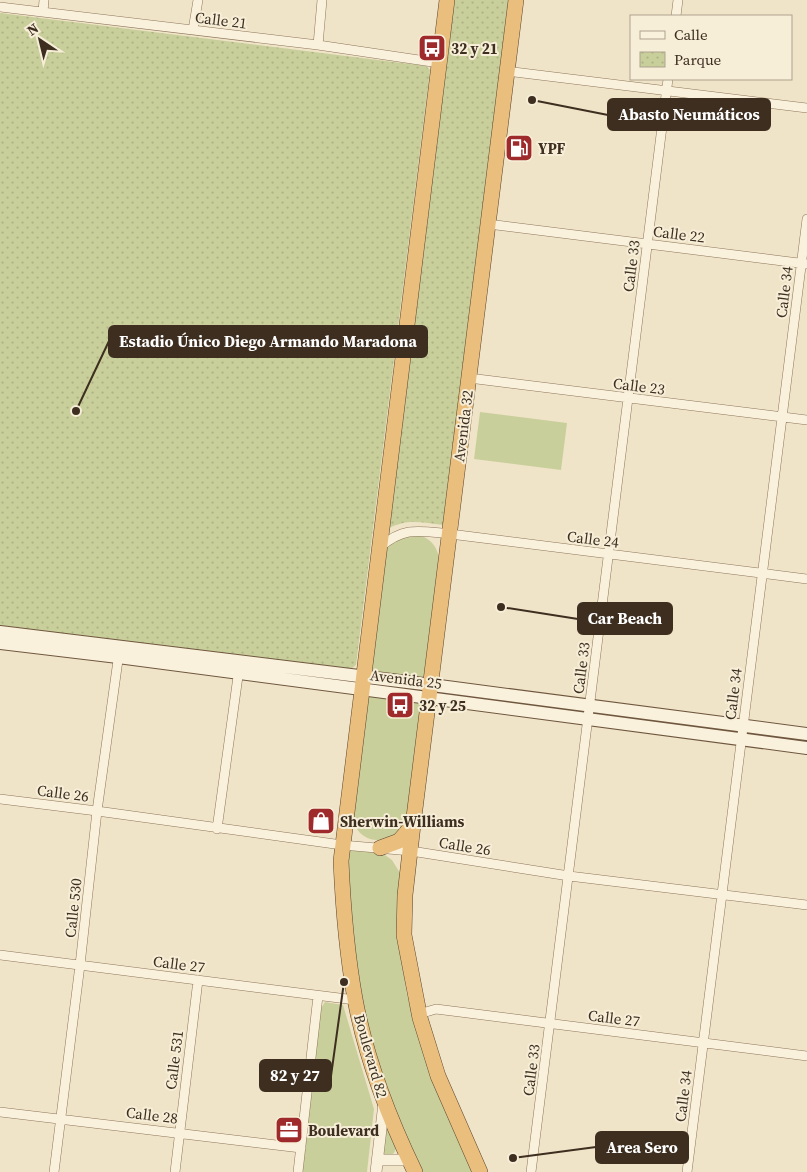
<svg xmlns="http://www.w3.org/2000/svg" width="807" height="1172" viewBox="0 0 807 1172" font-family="'Source Serif 4',serif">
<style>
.grass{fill:#c9cf9b}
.park{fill:url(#park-dots)}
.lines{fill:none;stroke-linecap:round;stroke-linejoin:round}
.minor-casing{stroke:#8d765c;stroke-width:10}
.tertiary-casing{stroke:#8d765c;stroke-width:12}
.secondary-casing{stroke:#6f573f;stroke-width:14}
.trunk-casing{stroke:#5b4430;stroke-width:16}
.minor{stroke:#faf1dc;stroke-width:9}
.tertiary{stroke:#faf1dc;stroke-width:11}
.secondary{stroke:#faf1dc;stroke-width:12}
.trunk{stroke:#eabe7c;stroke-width:15}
.labels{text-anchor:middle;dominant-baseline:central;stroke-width:4;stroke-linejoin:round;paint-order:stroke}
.street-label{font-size:15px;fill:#3d2e20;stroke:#f7eed8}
.poi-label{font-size:15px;font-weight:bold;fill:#3d2e20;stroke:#f7eed8;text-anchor:start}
.leader{fill:none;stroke:#3d2e20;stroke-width:2}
.callout-dot{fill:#3d2e20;stroke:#f7eed8;stroke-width:2}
.callout{fill:#3d2e20;stroke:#3d2e20;stroke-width:2}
.callout-label{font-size:16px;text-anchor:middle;font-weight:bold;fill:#fff}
</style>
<defs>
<pattern id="park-dots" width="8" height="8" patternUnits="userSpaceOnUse" patternTransform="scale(1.25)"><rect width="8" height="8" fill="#c9cf9b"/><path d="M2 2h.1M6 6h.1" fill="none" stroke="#aeb285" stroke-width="1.8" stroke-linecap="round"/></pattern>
</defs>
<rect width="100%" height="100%" fill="#f0e4c8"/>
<path class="grass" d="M480,412L567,423L561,470L474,459Z
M417,534C432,539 438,547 440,563L426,677L368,672L383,554C392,538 400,538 417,534Z
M365,694L422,702L409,818C407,821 406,826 404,829C396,839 374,844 364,836C358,832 355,826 351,821Z
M345,849L382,853L392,860L400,873L401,957L407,995L420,1043L434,1084L476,1172H419L373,1052L351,940Z
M325,1002L343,1005L374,1109L367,1172H302L319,1011Z
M386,1126L396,1148L394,1153L388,1157L382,1155Z"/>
<path class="park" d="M451,0H510L443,525C422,523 407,518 388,529Z
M0,13L426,66L430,70L356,665L350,670L0,626Z"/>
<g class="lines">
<defs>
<path id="minor" d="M0,7L318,45L439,63
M43,12L44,0
M676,16L678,0
M193,30L198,0
M318,45L322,0
M506,71L807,108
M488,224L807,264
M469,378L807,420
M380,547C405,526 419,531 450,534L807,579
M0,799L97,811L342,845L411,851L569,876L807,905
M217,829L239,669
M0,955L355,1000
M419,1014L436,1009L807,1056
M0,1112L301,1148
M54,1172L80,965L97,811L119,653
M175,1172L198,980
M298,1172L318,996
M531,1172L668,79
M687,1172L807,219"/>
<path id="tertiary" d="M377,1160H410
M376,1172L384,1103"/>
<path id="secondary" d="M0,632L432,685L807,734
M0,643L118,657L807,748"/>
<path id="trunk" d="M380,848L399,841L413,825
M415,1172C389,1118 366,1059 355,999C347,954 343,907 341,861L447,0
M480,1172L438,1076L420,1018L404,935L405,895L413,825L516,0"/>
</defs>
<use href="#minor" class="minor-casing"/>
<use href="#tertiary" class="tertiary-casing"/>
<use href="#secondary" class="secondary-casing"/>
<use href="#trunk" class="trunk-casing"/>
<use href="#minor" class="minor"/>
<use href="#tertiary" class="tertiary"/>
<use href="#secondary" class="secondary"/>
<use href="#trunk" class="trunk"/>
</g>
<defs>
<symbol id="bus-square" viewBox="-11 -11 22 22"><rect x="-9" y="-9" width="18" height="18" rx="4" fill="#9e2a2b" stroke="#f7eed8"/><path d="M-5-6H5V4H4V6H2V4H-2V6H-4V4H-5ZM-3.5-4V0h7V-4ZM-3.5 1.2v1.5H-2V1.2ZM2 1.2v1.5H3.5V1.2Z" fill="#fff"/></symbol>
<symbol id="fuel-square" viewBox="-11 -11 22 22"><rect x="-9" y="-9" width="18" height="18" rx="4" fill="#9e2a2b" stroke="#f7eed8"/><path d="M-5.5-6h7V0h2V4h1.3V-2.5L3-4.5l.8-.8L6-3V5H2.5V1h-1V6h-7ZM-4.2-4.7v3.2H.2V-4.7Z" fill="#fff"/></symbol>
<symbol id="shop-square" viewBox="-11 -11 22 22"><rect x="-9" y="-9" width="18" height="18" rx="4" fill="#9e2a2b" stroke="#f7eed8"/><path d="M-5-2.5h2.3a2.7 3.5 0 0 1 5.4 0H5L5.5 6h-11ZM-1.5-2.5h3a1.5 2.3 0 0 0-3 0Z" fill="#fff"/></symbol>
<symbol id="office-square" viewBox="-11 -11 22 22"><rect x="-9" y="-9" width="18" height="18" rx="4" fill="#9e2a2b" stroke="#f7eed8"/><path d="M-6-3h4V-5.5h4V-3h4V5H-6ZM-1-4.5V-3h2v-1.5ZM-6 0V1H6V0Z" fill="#fff"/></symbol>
</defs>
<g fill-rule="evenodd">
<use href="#bus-square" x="416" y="32" width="32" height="32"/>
<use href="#fuel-square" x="503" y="132" width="32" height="32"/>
<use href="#bus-square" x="384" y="689" width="32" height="32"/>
<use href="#shop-square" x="305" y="805" width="32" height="32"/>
<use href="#office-square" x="273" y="1114" width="32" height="32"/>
</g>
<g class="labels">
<g class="street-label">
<text transform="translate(221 20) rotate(7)">Calle 21</text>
<text transform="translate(679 234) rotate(7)">Calle 22</text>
<text transform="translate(631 266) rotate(-83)">Calle 33</text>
<text transform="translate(784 292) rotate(-83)">Calle 34</text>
<text transform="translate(639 386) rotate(7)">Calle 23</text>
<text transform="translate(463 426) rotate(-83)">Avenida 32</text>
<text transform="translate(593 539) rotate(7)">Calle 24</text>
<text transform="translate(581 668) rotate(-83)">Calle 33</text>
<text transform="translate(406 679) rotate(7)">Avenida 25</text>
<text transform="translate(733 694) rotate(-83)">Calle 34</text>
<text transform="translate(63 793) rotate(7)">Calle 26</text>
<text transform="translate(465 846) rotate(9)">Calle 26</text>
<text transform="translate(73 908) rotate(-84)">Calle 530</text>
<text transform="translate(179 964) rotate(7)">Calle 27</text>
<text transform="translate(614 1018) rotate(7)">Calle 27</text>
<text transform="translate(371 1056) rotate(74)">Boulevard 82</text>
<text transform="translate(174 1060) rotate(-83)">Calle 531</text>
<text transform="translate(531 1070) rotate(-83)">Calle 33</text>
<text transform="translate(683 1096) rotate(-83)">Calle 34</text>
<text transform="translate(152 1115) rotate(7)">Calle 28</text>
</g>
<g class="poi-label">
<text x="451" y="48">32 y 21</text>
<text x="538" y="148">YPF</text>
<text x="419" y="705">32 y 25</text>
<text x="340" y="821">Sherwin-Williams</text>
<text x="308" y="1130">Boulevard</text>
</g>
</g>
<path class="leader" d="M532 100L608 115M76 411L109 341M501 607L578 619M344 982L331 1076M513 1158L596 1147"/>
<g class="callout-dot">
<circle cx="532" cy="100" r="5"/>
<circle cx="76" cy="411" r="5"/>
<circle cx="501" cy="607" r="5"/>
<circle cx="344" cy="982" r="5"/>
<circle cx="513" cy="1158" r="5"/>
</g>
<g class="callout">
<rect x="608" y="99" width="162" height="31" rx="5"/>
<rect x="109" y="326" width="318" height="31" rx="5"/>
<rect x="578" y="603" width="94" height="31" rx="5"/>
<rect x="260" y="1060" width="71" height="31" rx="5"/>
<rect x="596" y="1132" width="92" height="31" rx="5"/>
</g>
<g class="callout-label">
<text x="689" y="120">Abasto Neumáticos</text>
<text x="268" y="347">Estadio Único Diego Armando Maradona</text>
<text x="625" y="624">Car Beach</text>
<text x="295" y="1081">82 y 27</text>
<text x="642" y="1153">Area Sero</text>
</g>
<rect x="630" y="15" width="162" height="65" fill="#f7eed8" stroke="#ada18e"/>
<rect x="640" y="31" width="25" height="8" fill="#faf1dc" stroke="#ada18e"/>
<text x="674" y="40" font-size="15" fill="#3d2e20">Calle</text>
<rect x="640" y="52" width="25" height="15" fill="url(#park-dots)" stroke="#ada18e"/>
<text x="674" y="65" font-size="15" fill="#3d2e20">Parque</text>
<g transform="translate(40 40) rotate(325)" stroke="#f7eed8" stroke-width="4" paint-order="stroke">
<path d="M0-4L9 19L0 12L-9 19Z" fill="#3d2e20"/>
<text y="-8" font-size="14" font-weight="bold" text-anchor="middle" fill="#3d2e20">N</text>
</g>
</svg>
